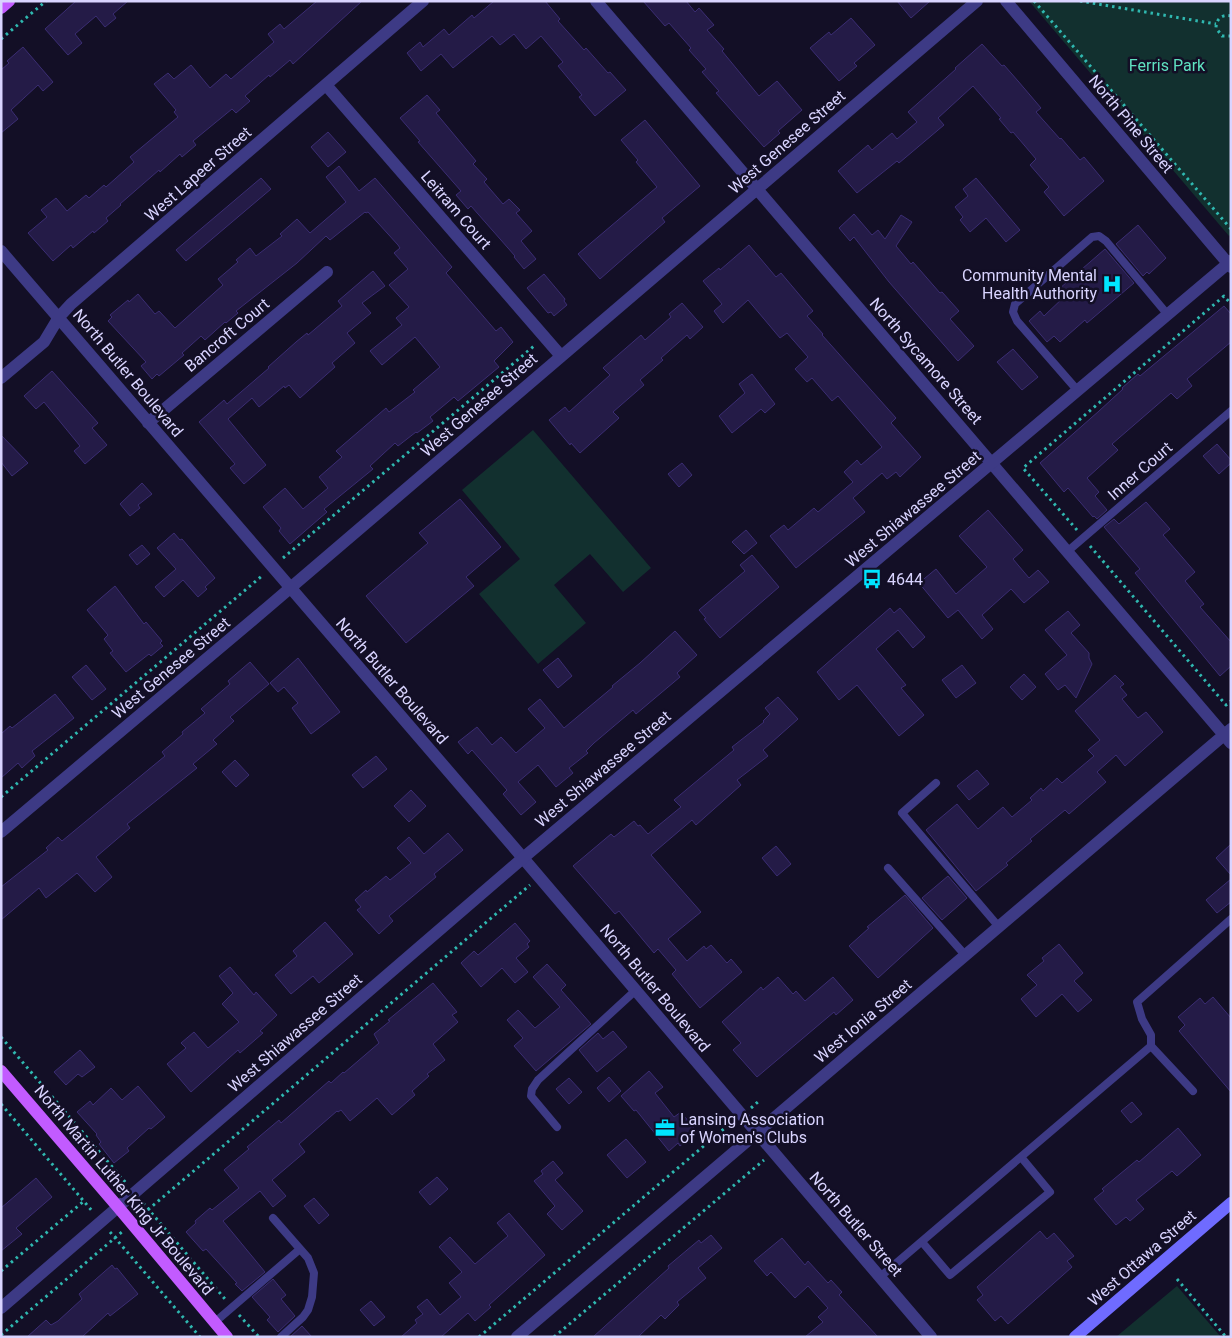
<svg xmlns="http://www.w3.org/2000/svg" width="1232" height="1338" viewBox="0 0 1232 1338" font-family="Roboto,sans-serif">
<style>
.green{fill:#12302f}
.building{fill:#241b47;stroke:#3b2d73}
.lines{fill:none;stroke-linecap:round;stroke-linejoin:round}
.path{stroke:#2fb8b0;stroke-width:3;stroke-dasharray:2.5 4;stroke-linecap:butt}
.service{stroke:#3d3a85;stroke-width:8}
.minor{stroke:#3d3a85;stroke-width:12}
.tertiary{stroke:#3d3a85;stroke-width:12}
.secondary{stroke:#6f6bff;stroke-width:12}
.primary{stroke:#c25bff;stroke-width:12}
.labels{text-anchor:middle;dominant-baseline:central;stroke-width:5;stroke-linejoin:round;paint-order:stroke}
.park-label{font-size:16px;fill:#5fe0c0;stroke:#130f26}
.street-label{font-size:16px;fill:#d9d4ff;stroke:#130f26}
.poi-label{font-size:16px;fill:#d9d4ff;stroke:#130f26;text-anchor:start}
</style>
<rect width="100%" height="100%" fill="#130f26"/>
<path class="green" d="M1029,1H1231V234L1229,236Z
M533,430L651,568L623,592L590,554L554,585L586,623L538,664L479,594L520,559L462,490Z
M1177,1286L1221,1337H1116Z"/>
<path class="building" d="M76,1H128L113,14L116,18L105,27L96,16L75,34L82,43L68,55L45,29Z
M317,1H362L293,64L290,60L270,77L269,75L245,96L250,101L236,113L232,109L193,141L196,145L182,157L180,154L160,172L159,170L120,204L121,205L106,218L108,221L94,233L93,231L73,248L71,245L53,261L28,233L47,217L41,210L56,198L67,211L86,195L89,198L104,185L106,187L134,162L130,157L178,117L174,112L176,110L154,84L168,73L174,79L191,65L210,88L226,74L231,79L274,42L268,34L280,24L284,29Z
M494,1H545L560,19L558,21L584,50L586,48L608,73L610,72L626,90L595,116L579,97L582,95L558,66L563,62L541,36L526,49L514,34L500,45L492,36L453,68L441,54L421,71L407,53L420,42L423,47L444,29L449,35L472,15L474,18Z
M643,1H686L695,12L699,8L714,25L707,30L724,49L722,51L759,96L777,81L802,110L778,131L780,133L764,147L716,93L719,91L702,72L706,69L689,50L691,48L669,23L665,26Z
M897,1H930L911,18Z
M851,18L875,45L854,63L857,66L839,81L810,48L829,32L831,35Z
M982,44L1002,66L1004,65L1018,81L1041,108L1036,112L1060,139L1061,138L1080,160L1084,157L1104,181L1064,216L1044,192L1049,187L1030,165L1036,159L1013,132L1011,133L999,119L1001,118L973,86L938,118L944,125L899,163L897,161L857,193L838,171L868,145L872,150L892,133L897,139L917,122L908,112L956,69L955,68Z
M23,47L53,82L43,91L38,85L11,110L18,119L1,133V70L9,63L7,61Z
M427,95L440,110L436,113L476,161L473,164L487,179L484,182L503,204L509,199L520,210L516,213L532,231L521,241L536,259L524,269L514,257L515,256L471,206L468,209L456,195L461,191L418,142L420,141L400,118Z
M645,120L700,186L662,218L665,222L600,279L578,254L657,187L636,162L638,160L621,140Z
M328,132L346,152L328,167L311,147Z
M339,166L359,191L375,178L452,267L446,273L496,331L501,327L513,342L494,361L499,367L458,401L454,397L430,417L433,421L417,433L416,432L398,446L395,443L370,466L373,469L324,509L327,512L290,544L279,531L281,528L263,507L285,488L303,509L328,488L319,477L342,457L336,451L386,408L389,412L415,392L413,390L440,367L415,337L382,365L370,351L402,325L396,318L409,307L389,285L408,269L394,253L400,248L398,245L368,212L366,213L365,212L330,240L326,236L297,263L236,311L238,313L226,323L225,322L205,340L201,336L182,353L184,355L159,376L157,374L152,379L141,366L146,362L108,321L112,317L110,315L128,300L129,302L138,294L155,314L159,311L175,328L223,285L218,279L238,262L236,260L250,248L256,256L282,236L280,234L297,219L310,233L346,202L326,177Z
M261,178L271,189L186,261L176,250Z
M976,178L1020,230L1006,242L986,218L970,232L960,220L963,217L955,207L968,196L963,189Z
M854,214L872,235L878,230L885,239L901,215L912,222L896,246L911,264L913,262L940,293L942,292L959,311L950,319L974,346L958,361L889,282L854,237L850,241L839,228Z
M1138,225L1166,258L1149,274L1147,272L1143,276L1116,244Z
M749,245L776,277L781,273L813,311L807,316L823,334L822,335L896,418L891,423L921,457L900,477L896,472L887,479L882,473L853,498L865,512L796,568L770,536L784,525L788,530L814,508L818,512L853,482L844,472L857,460L861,465L882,447L838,396L832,401L812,378L807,382L795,369L808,357L787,333L780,338L748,300L723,323L714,311L722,304L703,281L719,268L720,270Z
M1105,249L1134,283L1087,323L1085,320L1060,342L1054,336L1047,342L1029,321L1040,311L1044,316L1065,296L1059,289Z
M373,271L385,286L362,303L371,313L347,333L355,343L332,363L335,367L300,398L289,385L285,388L284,386L259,407L252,398L228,419L266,465L244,484L230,468L235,464L199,422L224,400L227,404L269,368L268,367L296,342L307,333L308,335L342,306L338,301Z
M544,274L565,299L564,301L567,305L554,316L551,312L548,313L527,288Z
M682,303L703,327L690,339L687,335L661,358L663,360L640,380L644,385L613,412L619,418L580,453L571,443L570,445L549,420L565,407L569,412L610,375L603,368L641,335L645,340L671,317L669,314Z
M1224,306L1231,314V342L1187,379L1192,386L1177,399L1171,393L1112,444L1118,450L1087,478L1099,492L1095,496L1107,510L1097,519L1094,516L1093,517L1068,488L1064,492L1040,463L1099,411L1123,389L1122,388L1138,374L1140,376Z
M1013,349L1038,377L1022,390L997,362Z
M52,371L98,423L92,428L107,445L85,464L74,451L80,446L44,402L36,409L24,396Z
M752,374L775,404L765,413L761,409L732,433L719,416L745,393L739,384Z
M1,435L28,463L12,476L1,462Z
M1217,444L1231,460V463L1219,474L1203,456Z
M682,463L692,475L679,487L668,474Z
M142,483L152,494L138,505L140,508L130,516L120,504Z
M460,499L501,547L466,577L474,586L406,643L366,596L428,543L419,533Z
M1146,502L1170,529L1163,535L1195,572L1185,581L1204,604L1200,607L1231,642V666L1220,676L1135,573L1140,569L1104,527L1114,519L1119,524Z
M988,510L1023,550L1013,559L1029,578L1038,570L1049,582L1024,603L1011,589L982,615L993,629L982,639L958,610L948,618L919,583L936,569L956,594L987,567L959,536Z
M746,530L757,543L744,554L732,542Z
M174,533L180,540L182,539L215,578L205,587L207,589L198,597L183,580L164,597L155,587L176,569L157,548Z
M142,545L150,554L137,565L129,555Z
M752,555L779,587L720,638L704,619L706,618L699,610L745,571L740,565Z
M115,586L144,624L146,622L162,641L160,643L163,646L151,656L149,654L126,672L110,653L113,651L104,639L108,635L87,610Z
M890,608L894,613L900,608L925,637L913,648L898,630L876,649L906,685L901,688L924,715L899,736L857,685L839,700L817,672Z
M1068,611L1080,625L1071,633L1089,653V658L1092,664L1076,698L1065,685L1058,690L1045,674L1067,655L1045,630Z
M675,631L697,655L677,673L680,677L636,714L633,710L594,743L586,751L588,753L569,768L573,773L556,787L538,765L518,782L536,802L521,815L503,794L507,790L472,750L468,754L458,742L477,727L492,745L501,737L516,753L545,728L528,709L540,699L564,728L613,687L612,686L640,663Z
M298,658L340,712L311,734L292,708L298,703L284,687L278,692L270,683Z
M558,658L572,676L558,688L543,670Z
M250,662L269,684L230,717L234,721L213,740L217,744L193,764L197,768L127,824L130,828L96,857L112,877L95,892L77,873L46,898L39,888L1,920V887L48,850L46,848L58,837L62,841L165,756L162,752L183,734L182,732L205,713L201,709L230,684L228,681Z
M86,665L106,689L92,700L72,677Z
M962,665L976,683L956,698L942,680Z
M1024,674L1036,687L1022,700L1010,687Z
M1115,675L1124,684L1120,687L1127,695L1122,699L1138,718L1146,712L1163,732L1125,766L1116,755L1097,772L1106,782L1069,814L1065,810L1030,839L1032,841L1006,863L1008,865L976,891L926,830L957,804L978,829L1003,807L1012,817L1032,800L1030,798L1041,788L1043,791L1057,778L1062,783L1094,756L1088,750L1100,740L1075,711Z
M55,694L74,718L32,751L35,756L22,768L18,763L1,778V734L10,726L12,728Z
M778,697L798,719L763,750L768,756L737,780L741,785L696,825L692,820L651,855L701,912L668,939L687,961L704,946L706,949L711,945L727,963L731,959L742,972L700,1008L672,974L676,970L658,949L654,953L619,911L615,914L573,866L611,834L614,837L634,821L638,826L640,825L648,834L681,807L674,800L734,750L732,747L764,722L763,721L770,714L765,708Z
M376,756L387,769L363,788L352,775Z
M235,760L249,775L236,787L222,772Z
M977,770L989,784L969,800L957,786Z
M411,790L426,806L409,822L394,806Z
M448,833L463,850L434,874L436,877L389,916L393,921L379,934L357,910L361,907L355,900L366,890L367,892L386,876L390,880L411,863L397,848L409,837L424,854Z
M1231,844V875L1216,858Z
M776,846L791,864L777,876L762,858Z
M948,876L967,898L942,920L922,898Z
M1231,879V902L1217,913L1206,900Z
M905,895L933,928L878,978L849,946L869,928L867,927Z
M325,922L353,954L319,983L313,976L291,994L275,975L297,956L293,951Z
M515,923L530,941L527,944L529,947L516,958L528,972L515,983L502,968L481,987L461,963L474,951L478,955Z
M1059,944L1083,973L1074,981L1092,1000L1078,1012L1062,994L1036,1017L1021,999L1037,985L1027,975L1044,961L1042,958Z
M547,964L566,985L561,990L591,1024L536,1071L514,1046L523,1038L507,1020L518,1010L535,1028L560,1007L533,977Z
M230,967L254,995L256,992L277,1015L260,1031L263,1033L240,1053L238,1050L191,1092L167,1064L186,1048L181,1043L194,1032L208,1048L239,1022L222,1004L233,993L219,976Z
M778,977L793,994L796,991L805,1001L833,977L853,1000L836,1015L834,1012L757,1077L733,1050L741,1043L722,1022L761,987L763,990Z
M433,983L457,1012L452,1015L458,1022L433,1044L445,1060L427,1074L429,1076L412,1091L415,1095L392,1115L377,1098L350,1121L341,1110L338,1112L337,1111L299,1144L305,1152L272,1180L286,1196L273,1207L260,1191L223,1221L265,1272L242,1291L235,1284L237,1283L206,1249L203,1251L186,1232L196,1223L195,1221L210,1208L212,1210L239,1188L224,1170L249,1149L247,1147L279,1120L281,1123L329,1081L331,1083L343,1072L344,1073L379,1043L374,1034L390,1021L388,1020Z
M1213,997L1231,1018V1092L1179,1031L1185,1025L1178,1017L1200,998L1205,1004Z
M613,1031L627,1047L597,1072L579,1050L598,1033L603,1039Z
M80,1050L95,1067L82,1077L78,1074L66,1085L54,1072Z
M649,1071L663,1087L655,1093L674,1117L681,1112L697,1132L680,1146L678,1143L669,1151L636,1110L634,1111L621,1096Z
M609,1077L621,1091L609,1102L597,1088Z
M569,1078L582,1092L569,1104L556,1089Z
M138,1086L165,1117L151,1129L149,1128L127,1148L129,1151L114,1163L99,1144L101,1142L96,1135L97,1134L77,1112L90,1101L93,1105L111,1088L122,1100Z
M1132,1102L1142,1114L1131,1123L1121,1111Z
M1178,1128L1201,1155L1177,1176L1172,1171L1136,1200L1144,1209L1130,1221L1126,1217L1116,1225L1094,1199L1104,1191L1102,1189L1120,1174L1137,1160L1139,1162Z
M626,1139L646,1162L627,1178L607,1155Z
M553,1161L563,1173L555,1180L583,1211L562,1230L547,1214L555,1206L534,1181L543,1174L541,1171Z
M437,1177L448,1189L430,1205L419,1192Z
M36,1178L52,1197L16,1228L22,1234L1,1251V1208Z
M314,1198L329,1215L319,1224L304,1206Z
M509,1213L545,1255L489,1305L491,1307L475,1321L468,1313L441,1337H401L417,1323L415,1320L423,1314L417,1307L427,1299L440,1315L461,1297L449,1283L462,1272L439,1247L450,1237L475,1264L508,1236L497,1223Z
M1040,1231L1047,1239L1054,1233L1074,1256L1067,1261L1072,1267L1008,1324L1001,1316L995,1321L977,1300L983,1295L977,1287Z
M711,1235L722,1248L698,1268L706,1278L677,1302L679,1305L665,1319L661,1315L638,1337H593L669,1268L668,1266L699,1240L701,1243Z
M782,1238L805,1265L808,1261L828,1283L831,1280L842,1292L839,1295L878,1337H805L823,1322L818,1317L828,1308L808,1286L795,1298L771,1272L767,1276L754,1261Z
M112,1265L115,1269L117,1268L138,1294L110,1316L108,1313L82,1337H27L46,1320L51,1325L58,1321L82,1299L79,1294Z
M273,1279L286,1295L281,1299L295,1316L278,1332L267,1320L270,1317L252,1297Z
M371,1301L385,1317L374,1326L360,1310Z
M302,1326L312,1337H290Z"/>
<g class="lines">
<path class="path" d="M1034,1L1231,229
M1080,1L1216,24
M1231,16C1222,14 1216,19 1216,28L1222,36H1231
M1,39L46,1
M1077,530L1023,468L1224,296L1231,304
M1090,546L1226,705L1231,701
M283,558L534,346
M1,797L263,575
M1,1037L126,1183
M1,1104L93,1212
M751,1108L759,1101
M143,1203L225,1299
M143,1214L530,885
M110,1232L200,1337
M1,1271L84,1201
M1177,1279L1226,1337
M239,1315L259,1337
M1,1335L123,1231
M479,1337L732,1122
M554,1337L764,1160"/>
<path class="service" d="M1078,391L1017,321L1013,312L1015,304L1092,237L1099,236L1106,241L1168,315
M1068,551L1231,411
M936,783L902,813L999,927
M888,868L965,955
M1151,1046L1193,1091
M557,1127L531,1096L532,1089L538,1080L636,990
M273,1218L308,1258L314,1273L312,1297L308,1310L303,1317L281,1337
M922,1242L950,1275L1050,1192L1021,1157
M880,1277L1151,1046V1035L1142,1019L1137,1002L1231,919
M215,1322L300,1249"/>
<path class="minor" d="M596,1L1231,743
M326,85L561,356
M1,251L523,858L931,1337
M1,378L44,342L59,317L71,304L423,1
M148,423L327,272
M1,832L268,607L977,1
M1,1308L118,1207
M517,1337L1231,729"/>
<path class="tertiary" d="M1006,1L1231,267
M118,1207L523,858L1231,261"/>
<path class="secondary" d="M1075,1337L1231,1203"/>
<path class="primary" d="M1,8L9,1
M1,1071L118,1207L227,1337"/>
</g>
<defs>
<symbol id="hospital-bare" viewBox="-9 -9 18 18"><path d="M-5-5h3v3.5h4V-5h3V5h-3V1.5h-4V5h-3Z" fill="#00e5ff" stroke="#130f26" stroke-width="2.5" paint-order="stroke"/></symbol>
<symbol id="bus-bare" viewBox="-9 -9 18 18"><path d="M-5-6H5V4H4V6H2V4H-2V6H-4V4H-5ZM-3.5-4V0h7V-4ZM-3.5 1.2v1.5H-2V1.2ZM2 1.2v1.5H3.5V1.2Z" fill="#00e5ff" stroke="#130f26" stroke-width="2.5" paint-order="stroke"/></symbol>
<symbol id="office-bare" viewBox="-9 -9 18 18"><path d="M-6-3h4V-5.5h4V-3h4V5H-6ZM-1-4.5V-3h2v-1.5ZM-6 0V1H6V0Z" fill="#00e5ff" stroke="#130f26" stroke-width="2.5" paint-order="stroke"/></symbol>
</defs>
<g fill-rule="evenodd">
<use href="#hospital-bare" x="1098" y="270" width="28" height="28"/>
<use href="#bus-bare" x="858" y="565" width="28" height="28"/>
<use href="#office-bare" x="651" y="1114" width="28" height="28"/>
</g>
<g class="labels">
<g class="park-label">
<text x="1167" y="65">Ferris Park</text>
</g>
<g class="street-label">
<text transform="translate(1131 124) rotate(50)">North Pine Street</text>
<text transform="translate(787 142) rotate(-41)">West Genesee Street</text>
<text transform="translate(198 174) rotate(-41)">West Lapeer Street</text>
<text transform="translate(456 210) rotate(49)">Leitram Court</text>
<text transform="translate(227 335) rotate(-40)">Bancroft Court</text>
<text transform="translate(926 361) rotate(49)">North Sycamore Street</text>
<text transform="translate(128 373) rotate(50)">North Butler Boulevard</text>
<text transform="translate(479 405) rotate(-41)">West Genesee Street</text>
<text transform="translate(1140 471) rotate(-41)">Inner Court</text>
<text transform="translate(913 509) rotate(-40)">West Shiawassee Street</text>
<text transform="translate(171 668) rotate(-40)">West Genesee Street</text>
<text transform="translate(392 681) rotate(49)">North Butler Boulevard</text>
<text transform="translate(603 769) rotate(-40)">West Shiawassee Street</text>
<text transform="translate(655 988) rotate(50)">North Butler Boulevard</text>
<text transform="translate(863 1021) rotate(-40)">West Ionia Street</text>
<text transform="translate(295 1033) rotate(-41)">West Shiawassee Street</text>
<text transform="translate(124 1190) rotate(50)">North Martin Luther King Jr Boulevard</text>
<text transform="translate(856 1224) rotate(49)">North Butler Street</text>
<text transform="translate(1142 1258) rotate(-41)">West Ottawa Street</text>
</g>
<g class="poi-label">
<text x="1097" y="275" text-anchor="end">Community Mental<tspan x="1097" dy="18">Health Authority</tspan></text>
<text x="887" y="579">4644</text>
<text x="680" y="1119">Lansing Association<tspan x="680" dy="18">of Women's Clubs</tspan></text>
</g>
</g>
<rect width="1232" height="1338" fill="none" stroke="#d9d4ff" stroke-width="5"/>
</svg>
